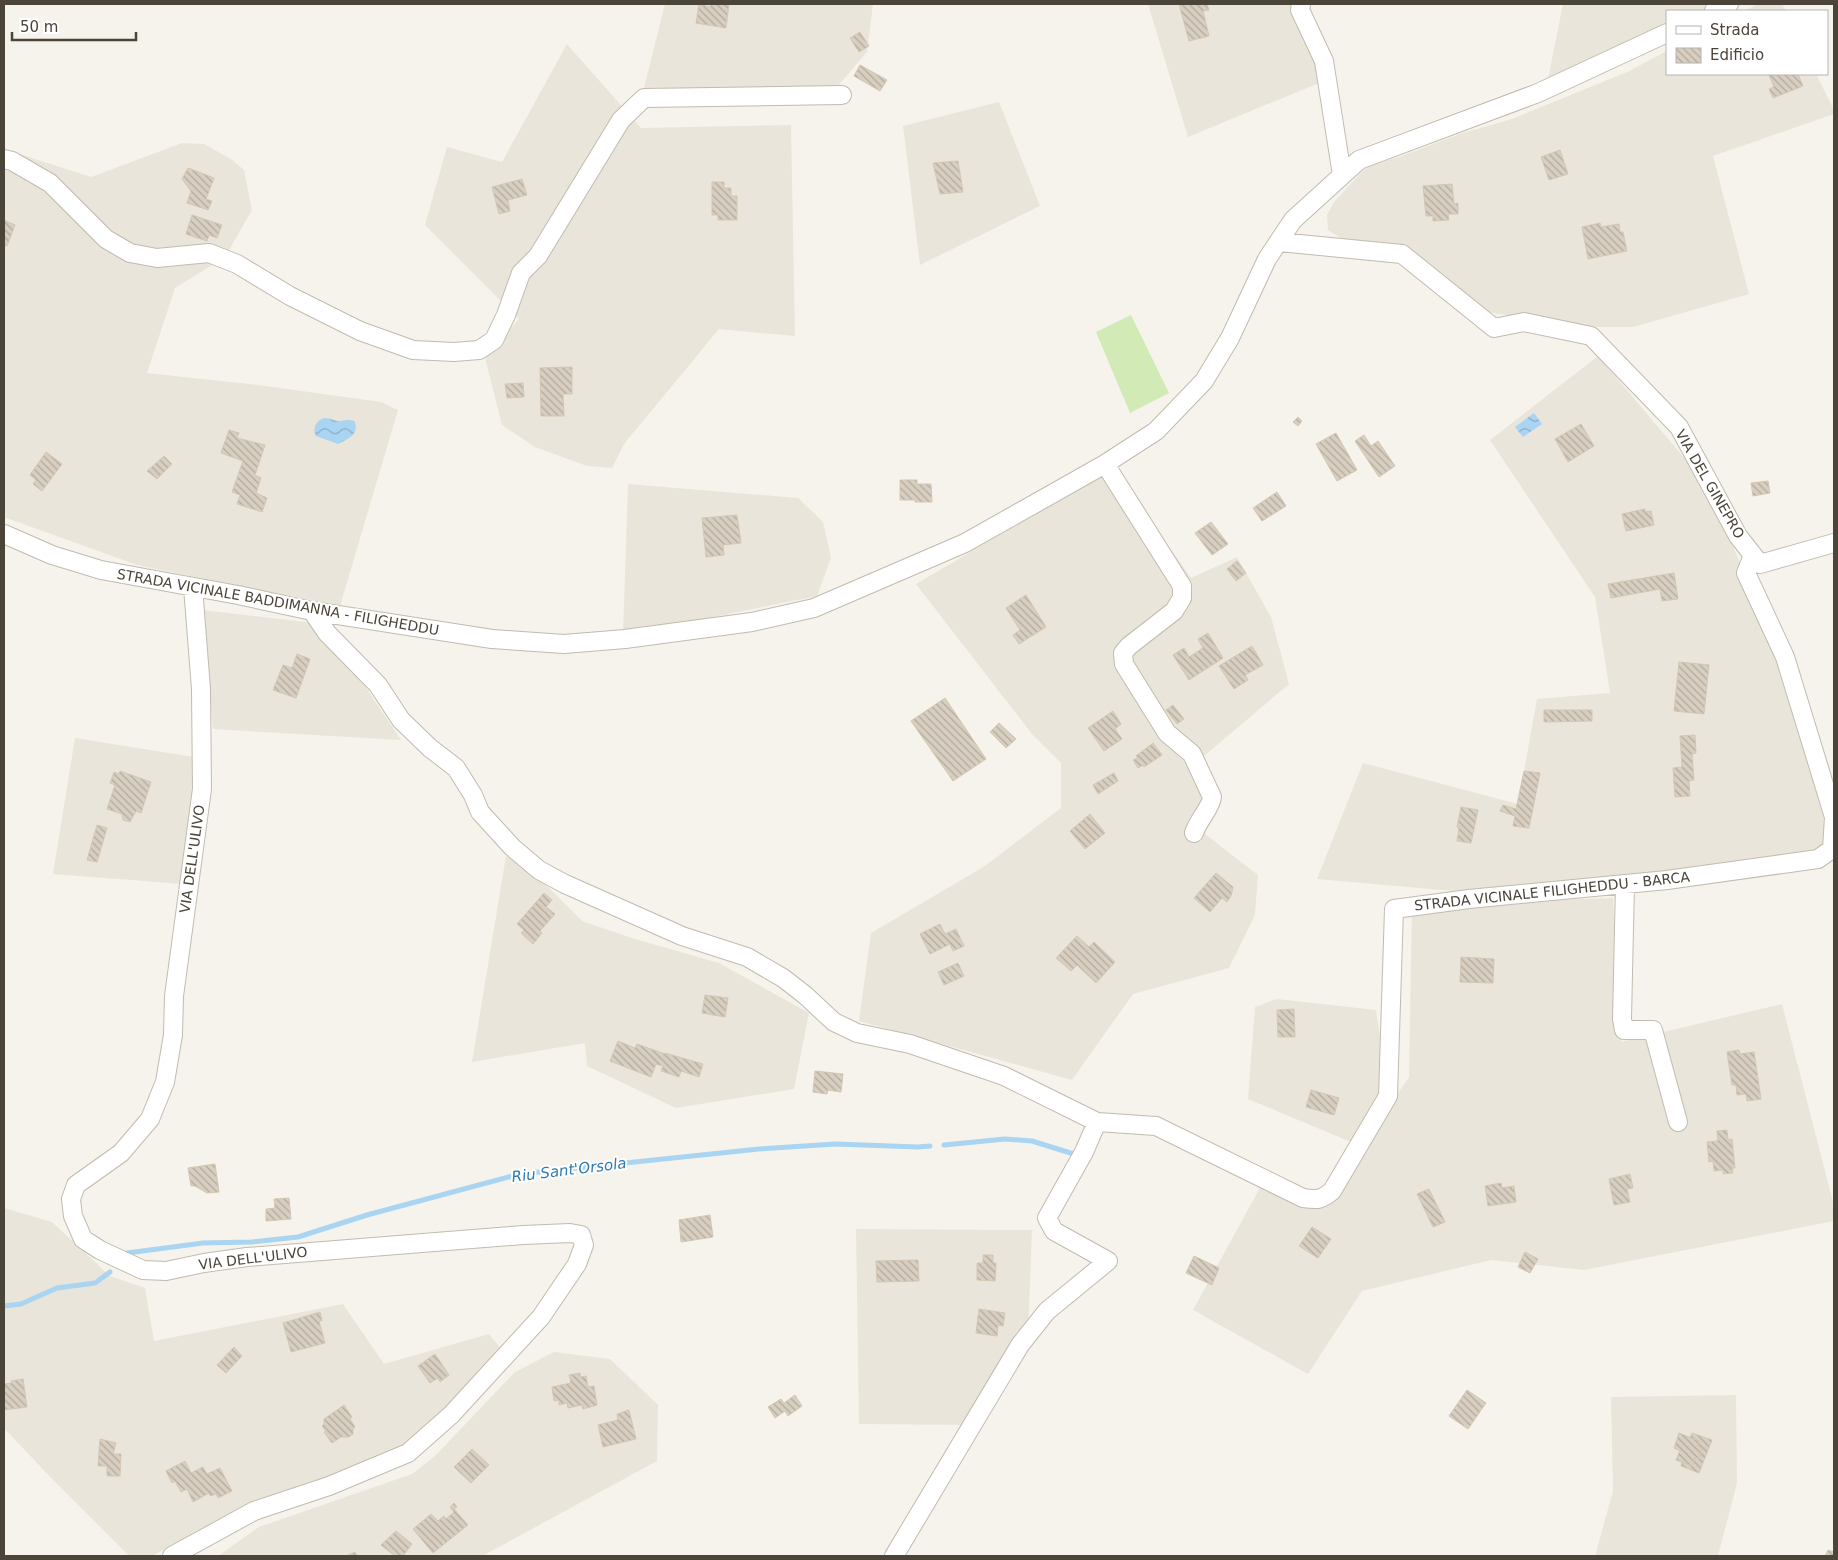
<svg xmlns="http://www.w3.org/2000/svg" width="1838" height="1560" viewBox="0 0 1838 1560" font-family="'DejaVu Sans',sans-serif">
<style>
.residential{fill:#eae5da}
.pitch{fill:#d2eab5}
.water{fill:url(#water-waves)}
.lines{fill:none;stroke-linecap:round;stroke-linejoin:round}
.stream{stroke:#a9d4f2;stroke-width:5}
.building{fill:url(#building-back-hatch);stroke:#d3c7b4}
.minor-casing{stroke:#c2bbae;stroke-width:20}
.minor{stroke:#fff;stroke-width:18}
.labels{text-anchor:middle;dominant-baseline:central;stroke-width:4;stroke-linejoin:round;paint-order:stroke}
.street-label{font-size:14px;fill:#4b4439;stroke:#fff}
.water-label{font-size:15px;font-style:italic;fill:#2e7ab2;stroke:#fff}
</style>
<defs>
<pattern id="water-waves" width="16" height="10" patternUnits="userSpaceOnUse" patternTransform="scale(1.25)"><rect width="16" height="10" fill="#a9d4f2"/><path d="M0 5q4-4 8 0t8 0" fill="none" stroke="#8caec5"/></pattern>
<pattern id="building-back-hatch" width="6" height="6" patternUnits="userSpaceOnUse" patternTransform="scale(1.25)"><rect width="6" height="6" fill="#d8cfc1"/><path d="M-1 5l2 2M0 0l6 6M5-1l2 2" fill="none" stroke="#b1aa9e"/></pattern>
</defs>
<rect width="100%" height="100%" fill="#f6f3ec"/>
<path class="residential" d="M665,4H873L867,52L832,93L642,96Z
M1148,4H1310L1331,78L1188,137Z
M1563,4H1716L1703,11H1667V32L1548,79Z
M1758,4H1782L1786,11H1744Z
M567,44L641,128L791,125L795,336L719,329L624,444L612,468L587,466L535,447L502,425L485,358L519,319L425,225L447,147L502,162Z
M1667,51V74H1816L1834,110V114L1713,156L1749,294L1633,327H1592L1519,317L1488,312L1394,249L1344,240L1328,230L1327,215L1334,202L1367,166L1399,157L1463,133L1512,119L1627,72Z
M999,102L1040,206L920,265L903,126Z
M182,143L204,144L231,159L244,170L252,210L225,257L175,288L147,373L258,385L381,402L398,410L340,606L137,565L4,517V149L91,177Z
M1598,356L1708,486L1777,652L1830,841L1811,853L1659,876L1477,893L1317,879L1363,763L1518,804L1537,699L1610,693L1595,597L1490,440Z
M1113,468L1191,578L1237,557L1271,617L1289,684L1204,756L1212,813L1205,834L1258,875L1255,915L1229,968L1133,994L1072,1080L859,1021L871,933L985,866L1061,808V763L1032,734L916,584Z
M628,484L798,498L823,522L831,558L817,596L623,635Z
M202,610L323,624L401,740L213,729Z
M75,738L200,758L182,884L53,874Z
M506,856L523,862L582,921L635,939L719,963L809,1013L794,1089L676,1108L587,1066L585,1043L472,1062Z
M1613,898L1621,1042L1782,1004L1834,1206V1221L1584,1270L1491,1260L1362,1291L1308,1374L1193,1310L1261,1186L1322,1208L1409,1077L1412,905Z
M1277,999L1376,1010L1387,1082L1351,1142L1248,1099L1255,1007Z
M4,1208L52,1222L110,1276L145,1288L154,1341L343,1304L384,1364L489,1334L504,1352L418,1444L236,1510L152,1556H129L53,1480L4,1428Z
M856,1229L1032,1230L1028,1333L974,1425L859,1424Z
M554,1352L610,1359L658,1405L657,1461L486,1554L487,1556H218L259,1527L412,1474L435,1456L515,1372Z
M1736,1395L1737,1483L1718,1556H1595L1613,1491L1611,1397Z"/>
<path class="pitch" d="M1131,315L1169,393L1130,413L1096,332Z"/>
<path class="water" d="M1534,413L1542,424L1523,437L1515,427Z
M324,418C329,418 332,420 337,421C344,421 348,418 355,422C359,435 348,439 338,444L316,436C312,428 316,421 324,418Z"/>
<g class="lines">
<path class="stream" d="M944,1145L1005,1139L1032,1141L1077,1155
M127,1253L203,1243L252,1242L298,1237L367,1215L520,1174L759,1149L835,1144L918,1147L930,1146
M4,1306L21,1304L57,1288L95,1283L110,1272"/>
</g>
<path class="building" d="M699,4L710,7L711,4H729L726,28L696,23Z
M1179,4H1207L1209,10L1203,11L1209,36L1189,41Z
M860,32L869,46L859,52L850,38Z
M860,65L887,80L880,91L854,76Z
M1773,74H1798L1803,86L1773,98L1769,89L1774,87L1769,75Z
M1560,150L1568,174L1549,180L1541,157Z
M958,161L963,192L940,194L933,163Z
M188,168L214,178L206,199L212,201L208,210L187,203L191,191L182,179Z
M522,179L527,195L508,200L510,211L499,214L492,187Z
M712,182H724V188H731V196H737V220H718V215H712Z
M1452,184L1454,204L1458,203V214H1448L1449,220L1433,221V216H1426L1423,186Z
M192,215L222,225L217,238L209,235L207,241L186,234Z
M4,220L15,225L7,246L4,245Z
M1600,223L1601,227L1619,224L1620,232H1623L1627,251L1588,259L1582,227Z
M572,367V394H563L564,416H541L540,368Z
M523,383L524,397L507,398L505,384Z
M1298,417L1302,421L1298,426L1293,422Z
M1581,424L1594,446L1568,462L1555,439Z
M229,430L239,433L237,438L265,445L255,475L261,478L256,493L267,498L262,512L237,504L240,495L232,492L243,461L221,453Z
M1336,433L1357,470L1337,481L1316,444Z
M1364,435L1371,446L1378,441L1395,466L1379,477L1355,441Z
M46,452L62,464L42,491L33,484L36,480L30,475Z
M164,456L172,464L157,479L147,471Z
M900,480H917V484H931L932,502H915V500H900Z
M1768,481L1770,493L1753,496L1751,483Z
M1277,492L1286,506L1262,521L1253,508Z
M1645,509V512L1651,511L1654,525L1626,531L1622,514Z
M737,515L741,543L723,545L724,555L706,557L702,518Z
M1211,522L1228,544L1212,555L1195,533Z
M1237,561L1246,573L1236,581L1227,569Z
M1674,573L1678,599L1662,601L1660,589L1611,598L1608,584Z
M1026,595L1046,627L1019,644L1013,635L1020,630L1006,608Z
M1208,633L1223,658L1189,680L1173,655L1184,648L1189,657L1203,648L1198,639Z
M1252,646L1263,665L1245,675L1248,680L1234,689L1219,666Z
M297,654L310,659L296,698L273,690L283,665L292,668Z
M1679,662L1709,665L1704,714L1674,711Z
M945,698L986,759L953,781L911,721Z
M1173,705L1184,719L1177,724L1166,710Z
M1544,710H1592V721L1544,722Z
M1113,711L1121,724L1115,729L1122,739L1104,751L1088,728Z
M999,723L1016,739L1006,748L990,732Z
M1695,735L1696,753L1692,754L1694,780L1689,781L1690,796L1675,797L1673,768L1682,767L1680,736Z
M1153,743L1162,755L1144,767L1143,765L1138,768L1133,760L1138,758L1136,756Z
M120,771L151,782L141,813L136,811L130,822L123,820L122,814L107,809L115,785L110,783L114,772L119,774Z
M1524,771L1540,773L1529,828L1513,826L1515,816L1500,811L1503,805L1516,809Z
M1114,773L1118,781L1098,794L1093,785Z
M1461,807L1478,810L1471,843L1457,841L1459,828L1457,827Z
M1090,814L1105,833L1085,849L1070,831Z
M97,825L107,828L97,862L87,860Z
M1216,873L1233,887L1231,896L1227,902L1222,898L1210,912L1194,898Z
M544,893L552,900L546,907L555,914L540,931L542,933L533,944L521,933L524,930L517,924Z
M940,924L945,934L956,929L964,946L953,951L950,944L930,954L920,934Z
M1077,936L1089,947L1094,942L1115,962L1096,983L1077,965L1071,971L1056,958Z
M1461,957L1494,959L1493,983L1460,982Z
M958,963L964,976L944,985L938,972Z
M705,995L728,998L725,1017L702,1013Z
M1294,1009L1295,1037H1278L1277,1010Z
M618,1041L635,1048L637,1044L665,1054V1053L703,1064L699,1077L681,1071L679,1077L661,1071L663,1066L656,1064L651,1077L610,1061Z
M1739,1050L1740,1054L1754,1052L1761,1099L1747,1101L1746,1094L1737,1095L1736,1085H1732L1727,1052Z
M815,1071L843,1074L841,1092L828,1090L827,1094L813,1092Z
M1311,1090L1339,1098L1334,1115L1306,1107Z
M1727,1130L1728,1140L1732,1139L1735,1168H1732L1733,1173L1723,1174V1170L1714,1171L1713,1161L1709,1162L1707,1142L1718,1141L1717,1131Z
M215,1164L219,1192L207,1193L195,1186H191L188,1168Z
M1630,1174L1633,1188L1627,1189L1630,1202L1614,1205L1609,1179Z
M1501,1183L1502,1188L1514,1186L1516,1202L1488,1206L1485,1186Z
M1429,1189L1445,1222L1433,1227L1417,1194Z
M289,1198L291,1219L266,1221V1209L275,1208L274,1199Z
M710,1215L713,1237L681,1242L679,1220Z
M1312,1227L1331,1239L1318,1258L1299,1246Z
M1525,1252L1538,1259L1530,1273L1518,1267Z
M983,1255H993V1263H996L995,1281L977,1280V1263H983Z
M1194,1256L1219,1268L1212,1285L1186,1273Z
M918,1260L919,1281L877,1282L876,1261Z
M979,1309L1005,1313L1003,1326L998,1325L997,1336L976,1333Z
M320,1312L322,1321H319L325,1343L291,1352L283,1323Z
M234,1347L242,1356L226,1373L217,1365Z
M435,1354L449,1375L440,1382L438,1378L430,1383L418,1366Z
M580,1373V1377L586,1376L588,1387L594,1386L597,1405L583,1409L582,1405L568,1408L567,1403L559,1405V1400L554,1401L552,1387L571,1383L569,1375Z
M23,1379L27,1407L4,1410V1384L12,1383L11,1381Z
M1467,1390L1486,1403L1468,1429L1449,1416Z
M795,1395L802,1406L788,1416L785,1411L775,1418L768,1407L781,1399L784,1403Z
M344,1405L352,1417L350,1419L355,1427L353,1429V1434L349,1437H341L332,1443L324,1432L326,1431L322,1426L324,1424V1419Z
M629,1410L636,1439L603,1447L598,1425L618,1420L617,1414Z
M1679,1433L1699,1441L1697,1446L1702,1448L1699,1459L1695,1457L1692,1466L1676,1460L1680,1451L1674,1448Z
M1692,1433L1712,1440L1699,1473L1681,1466L1682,1462L1692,1466L1695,1457L1699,1459L1702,1448L1697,1446L1699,1441L1690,1438Z
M100,1439L116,1443L113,1454H121L120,1476H107V1466H98Z
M472,1449L489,1465L471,1483L454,1467Z
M185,1461L191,1473L203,1467L207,1474L220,1468L232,1491L218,1498L216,1494L210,1496L209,1493L193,1502L187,1489L181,1492L175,1481L172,1483L166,1471Z
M454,1503L457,1507L454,1509L468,1525L433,1553L413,1529L431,1514L438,1521L444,1516L446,1519L454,1512L450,1507Z
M396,1531L412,1544L403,1556H395L381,1545Z
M1828,1550L1834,1552V1556H1825Z
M355,1552L357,1556H346Z"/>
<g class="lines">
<defs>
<path id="minor" d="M1301,4L1300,10L1324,61L1342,175
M1714,11L1729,4
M4,159L12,161L50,183L106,239L130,253L157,258L209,253L237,264L290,296L360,331L413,350L454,352L479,350L494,340L506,315L521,273L538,256L621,120L644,98L842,95
M1279,242L1402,254L1494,328L1524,322L1591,336L1679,427L1738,536L1760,564L1834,543
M1105,464L1182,586V598L1174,611L1129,646L1123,653L1124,664L1167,733L1192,754L1212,797C1211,808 1198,820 1194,833
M4,534L52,555L101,570L238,595L312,611L492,639L564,644L625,639L752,622L814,608L965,543L1105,464L1156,431L1204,381L1230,338L1267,259L1293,220L1359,160L1538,93L1667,33
M312,611L327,633L378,685L401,720L430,748L456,768L473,795L480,812L512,847L539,870L565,884L682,936L747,957L783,978L805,995L834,1022L857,1033L910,1044L1004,1076L1097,1122L1156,1126L1303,1198C1318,1200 1321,1200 1332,1191L1388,1096L1394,909L1469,899L1667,880L1818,859L1832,849L1834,817L1785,657L1746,573L1753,555
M1625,884L1622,1019L1624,1030H1653L1678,1122
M172,1556L254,1511L329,1486L408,1453L451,1415L541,1317L577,1264L584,1245L581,1235L570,1233L523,1235L247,1257L204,1263L166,1271L143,1270L100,1250L83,1239L73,1216L71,1199L76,1185L121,1153L150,1119L165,1082L173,1035L174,996L202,789L201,689L193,587
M894,1556L1020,1345L1047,1311L1108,1261L1054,1231L1047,1218L1084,1152L1097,1122"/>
</defs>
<use href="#minor" class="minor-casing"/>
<use href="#minor" class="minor"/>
</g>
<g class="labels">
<g class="street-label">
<text transform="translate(1710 484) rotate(60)">VIA DEL GINEPRO</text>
<text transform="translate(278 602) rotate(10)">STRADA VICINALE BADDIMANNA - FILIGHEDDU</text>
<text transform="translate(192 859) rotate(-82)">VIA DELL'ULIVO</text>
<text transform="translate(1552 891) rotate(-6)">STRADA VICINALE FILIGHEDDU - BARCA</text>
<text transform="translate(253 1258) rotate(-7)">VIA DELL'ULIVO</text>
</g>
<g class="water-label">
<text transform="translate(569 1170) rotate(-7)">Riu Sant'Orsola</text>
</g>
</g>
<rect width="1838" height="1560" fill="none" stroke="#4b4439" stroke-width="10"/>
<rect x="1666" y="10" width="162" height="65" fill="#ffffff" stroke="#b7b4b0"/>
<rect x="1676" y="26" width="25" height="8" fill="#ffffff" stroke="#b7b4b0"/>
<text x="1710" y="35" font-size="15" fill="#4b4439">Strada</text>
<rect x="1676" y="48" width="25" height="15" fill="url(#building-back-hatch)" stroke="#b7b4b0"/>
<text x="1710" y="60" font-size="15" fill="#4b4439">Edificio</text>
<path d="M12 32v8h124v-8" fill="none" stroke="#4b4439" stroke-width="2.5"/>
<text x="20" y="32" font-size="15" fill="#4b4439" stroke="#ffffff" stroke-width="4" paint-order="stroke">50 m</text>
</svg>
